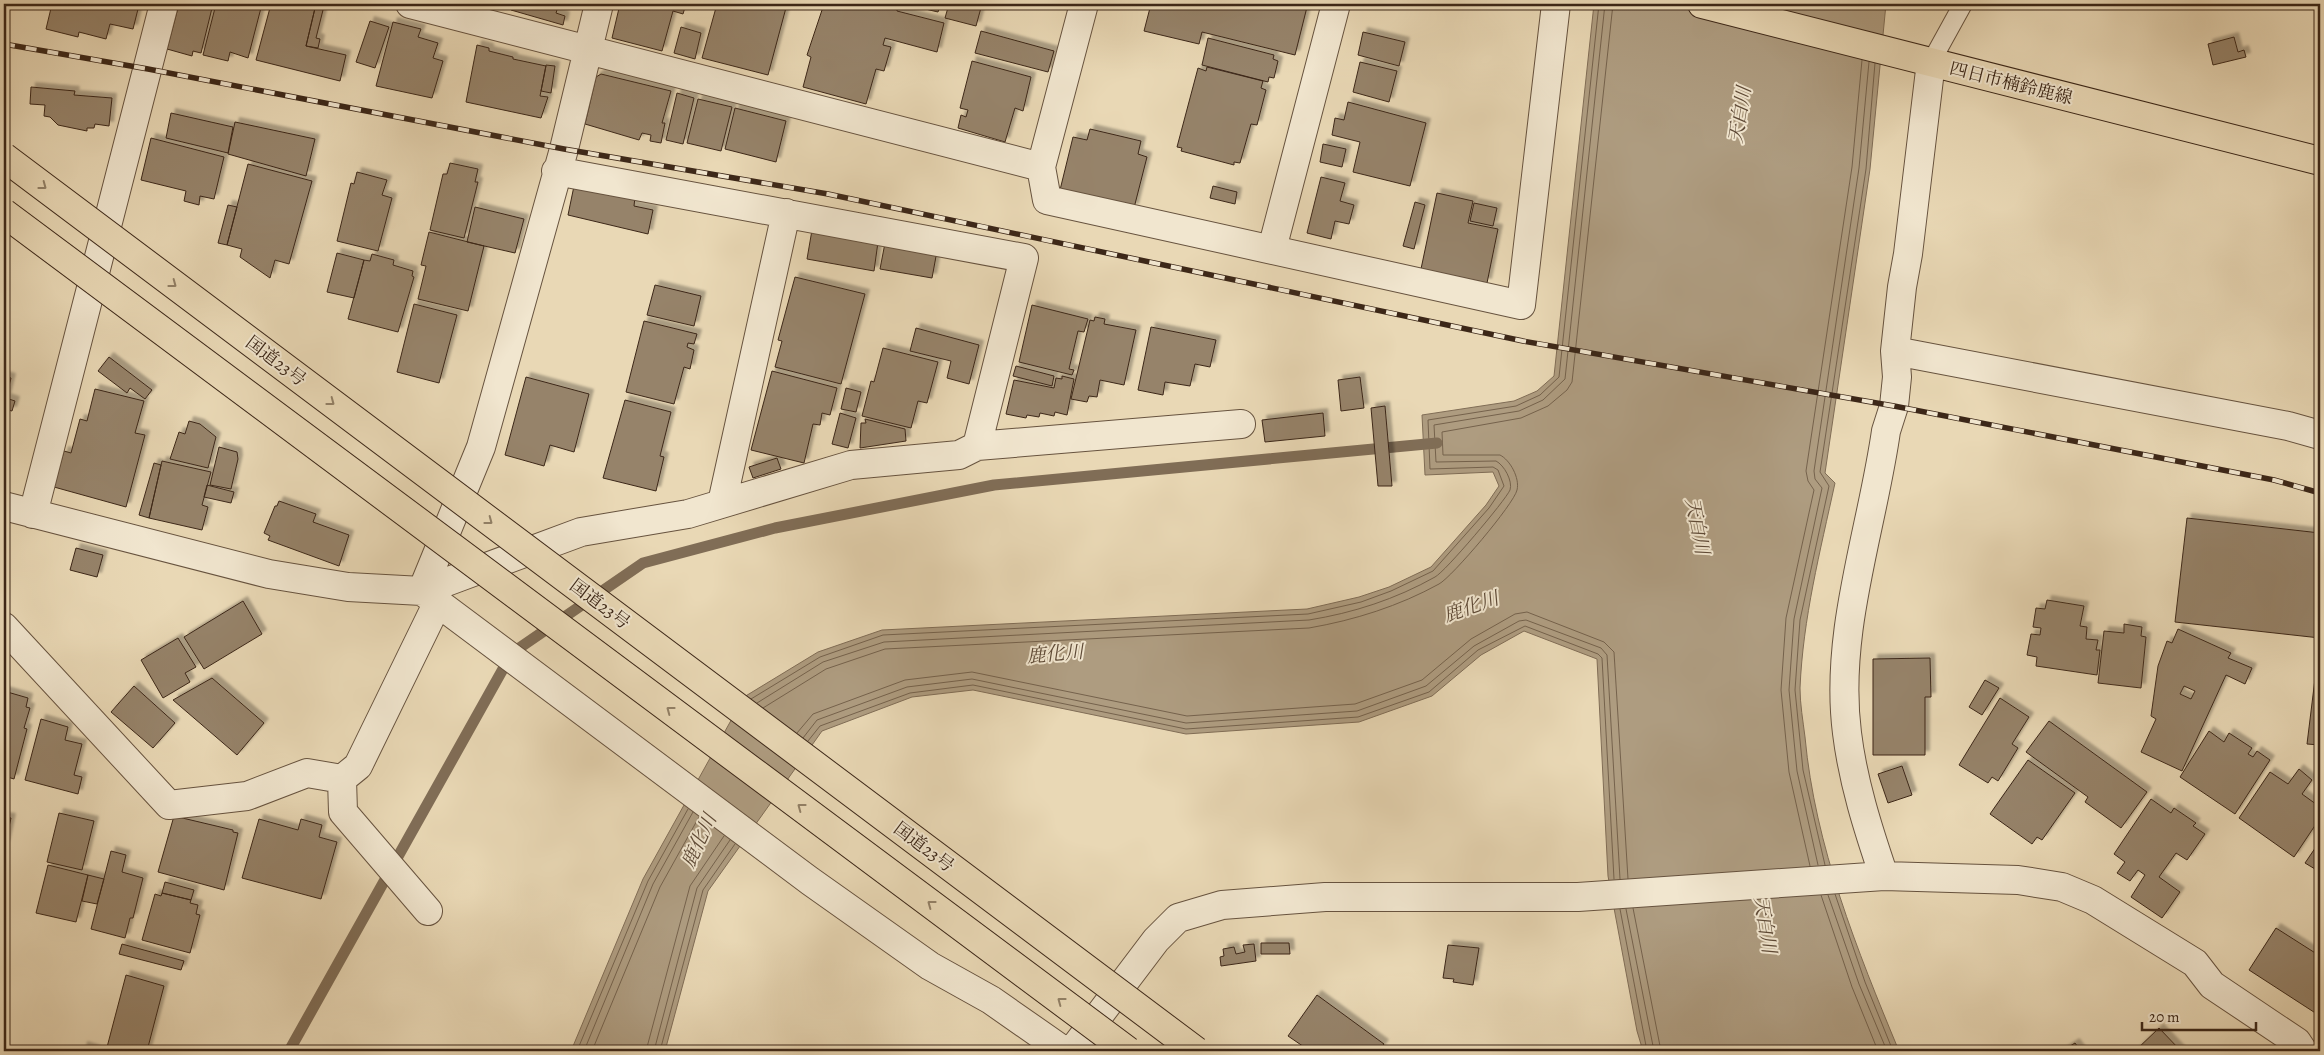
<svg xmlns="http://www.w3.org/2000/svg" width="2324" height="1055" viewBox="0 0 2324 1055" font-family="Alegreya,'Noto Serif JP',serif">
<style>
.water{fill:#ae9c80;stroke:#806d56}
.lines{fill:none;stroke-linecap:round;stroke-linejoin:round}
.shore{stroke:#75624c;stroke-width:1}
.stream{stroke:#806d56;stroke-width:11}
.building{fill:#96836a;stroke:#3c2718;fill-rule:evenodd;filter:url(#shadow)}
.lane-casing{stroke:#67533f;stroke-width:20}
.street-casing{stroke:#67533f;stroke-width:30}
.primary-casing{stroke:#3c2718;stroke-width:30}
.lane{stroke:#f1e6cf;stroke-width:18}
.street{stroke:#f1e6cf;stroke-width:28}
.primary{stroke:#e9d8b5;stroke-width:28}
.rail-casing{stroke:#3c2718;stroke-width:5.5}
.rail{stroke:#f1e6cf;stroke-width:4;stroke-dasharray:11;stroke-linecap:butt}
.highway-bridge-casing{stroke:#3c2718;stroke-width:30;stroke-linecap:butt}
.highway-bridge{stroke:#e9d8b5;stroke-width:28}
.oneway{stroke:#928066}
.labels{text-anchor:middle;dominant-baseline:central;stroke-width:4;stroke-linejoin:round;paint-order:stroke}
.street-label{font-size:18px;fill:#3c2718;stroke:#f1e6cf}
.water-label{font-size:19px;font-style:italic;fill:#5e4a37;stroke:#f1e6cf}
</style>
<defs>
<filter id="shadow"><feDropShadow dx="4.5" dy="-4.5" stdDeviation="1" flood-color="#0004"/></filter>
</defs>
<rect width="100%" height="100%" fill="#e9d8b5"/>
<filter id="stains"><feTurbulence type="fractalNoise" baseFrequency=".004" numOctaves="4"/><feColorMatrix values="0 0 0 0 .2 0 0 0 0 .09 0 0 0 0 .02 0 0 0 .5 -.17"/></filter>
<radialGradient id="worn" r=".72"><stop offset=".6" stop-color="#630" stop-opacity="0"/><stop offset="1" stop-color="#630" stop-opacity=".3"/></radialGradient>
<path class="water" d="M1594,4H1886L1870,169L1825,473L1835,483C1820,552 1803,618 1800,688C1800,704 1803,721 1805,737C1815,846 1857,950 1899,1051H1643L1637,1031L1608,876L1597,659L1524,631L1481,655L1432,696L1359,722L1186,734L973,690L912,697L822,731L708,891L665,1051H571L643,879L744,697L818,652L882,630L1307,609L1359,597L1389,587L1431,567L1486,505L1499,486L1493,472L1425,475L1422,415L1514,401L1537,391L1554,376Z"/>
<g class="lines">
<path class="shore" d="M751,699L820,657L883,635L1308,614L1361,602L1391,591L1433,571L1489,508L1504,486L1498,470L1493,467L1430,469L1428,420L1516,406L1540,395L1559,377L1599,4
M757,703L823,662L884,642L1309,620C1353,613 1396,599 1435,577C1445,572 1505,501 1510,490C1513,481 1504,465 1496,461L1436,462L1434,425L1519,411L1543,400L1565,379L1605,4
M763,708L826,669L885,649L1309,628C1355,620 1399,606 1439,584C1452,577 1514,504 1517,490C1520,478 1510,460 1500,455H1443L1442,432L1521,418L1548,406L1567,390L1572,382L1613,4
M797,733L813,714L905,680L972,672L1187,716L1355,704L1422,680L1471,639L1515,614L1527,612L1604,642L1614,652L1628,879
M803,738L817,720L907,687L972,679L1186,723L1357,711L1426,686L1474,646L1519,621L1526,620L1601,648L1607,655L1620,879
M808,741L820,726L910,693L973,685L1186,729L1358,717L1429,692L1478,650L1525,626L1598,654L1602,658L1614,879
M1818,865L1797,771L1789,690L1794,619L1822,488L1815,479L1814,471L1859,168L1869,62
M1825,865L1803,770L1795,690L1800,620L1829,486L1820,472L1866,169L1875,63
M1810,866L1789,772L1781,690L1786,618L1814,490L1808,481L1806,471L1852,167L1862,60
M1835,894L1865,982L1893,1051
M1821,895L1852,987L1878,1051
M1828,895L1859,984L1887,1051
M1633,908L1661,1051
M1620,909L1647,1051
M1626,909L1654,1051
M577,1051L648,881L688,809
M584,1051L653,884L693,812
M592,1051L660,887L699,817
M646,1051L690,886L724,836
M654,1051L697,888L730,840
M660,1051L703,890L735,844"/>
<path class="stream" d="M289,1051L512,653L643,563L775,528L994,485L1437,443"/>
</g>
<path class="building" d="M4,4H24L23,9Z
M52,4H134L139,5L133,29L110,24L106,39L79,32L78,37L46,29Z
M179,4H213L201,53L193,51L192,56L167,49Z
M216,4H262L248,58L230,52L228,61L203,55Z
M271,4H316L306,46L346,55L340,81L256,60Z
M316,4L324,6L316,38L320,39L318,48L306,46Z
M512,4H559L556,13L565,16L563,25L511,10Z
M620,4H686L683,14L673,11L662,51L612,38Z
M698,4H717L716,8Z
M717,4H787L768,75L702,58Z
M824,4H887L897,6V11L944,23L937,52L885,38L883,45L891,47L884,71L876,69L866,104L803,87L811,57L807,55Z
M904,4H941L938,12Z
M949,4H982L976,26L945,18Z
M1151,4H1294L1307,7L1295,55L1202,32L1199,44L1144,31Z
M370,21L389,27L375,68L356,62Z
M393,22L421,29L418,37L438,43L433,58L443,61L432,98L376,86Z
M681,27L701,33L695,59L674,53Z
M981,31L1054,51L1048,72L975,53Z
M1363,32L1405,42L1399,66L1358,55Z
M2234,37L2238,52L2244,50L2246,57L2213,65L2208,44Z
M1208,38L1274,55L1273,59L1278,61L1274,78L1269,77L1268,82L1202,65Z
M477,45L489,48V51L513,57V59L546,66L540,96L548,97L541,118L466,102Z
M972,61L1031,77L1023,111L1015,108L1005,142L958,128L961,115L966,117L968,110L960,108Z
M1360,62L1397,71L1389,102L1353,92Z
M546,65L555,66L551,93L541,91Z
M1207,67L1263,81L1261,88L1266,90L1257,125L1251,124L1240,163L1234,162V165L1181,151L1182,148L1177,147L1198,68L1206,71Z
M601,74L671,91L662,123H665L661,143L650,141L651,135L642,133L639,140L585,124L596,77Z
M31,87L75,91L74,95L112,98L109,126L95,124L94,128H87V131L58,125L50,117L44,116L45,105L30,104Z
M677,93L694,98L683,144L666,140Z
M698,99L732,107L721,151L687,143Z
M1348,102L1426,123L1410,186L1353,172L1360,142L1332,135L1335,118L1344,120Z
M735,108L786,121L776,162L725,149Z
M171,113L233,127L228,153L166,138Z
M235,122L315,139L306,176L228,154Z
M1090,129L1141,141L1138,154L1147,157L1134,208L1060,190L1073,137L1087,140Z
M151,138L224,157L214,199L200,196L199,205L184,201L186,191L141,180Z
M1323,144L1346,149L1342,167L1320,162Z
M450,163L478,169L475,182H478L464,238L430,230L443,174H447Z
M248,164L312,181L289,264L275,260L270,278L240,257L242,249L227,245Z
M357,172L387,180L382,195L392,198L378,251L337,241L351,183L354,184Z
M1321,177L1345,183L1340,201L1354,205L1349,224L1335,221L1331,239L1307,233Z
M574,186L635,197L634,206L653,210L648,234L568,215Z
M1213,186L1237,192L1235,204L1210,198Z
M1437,193L1473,201L1468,223L1498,229L1487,283L1421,269Z
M1415,202L1425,205L1414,249L1403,246Z
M1474,203L1497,208L1493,226L1470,221Z
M228,205L237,207L227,245L218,243Z
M475,207L524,219L515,253L467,242Z
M812,230L878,242L874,271L807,259Z
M429,232L484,246L468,311L418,299L426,266L421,265Z
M885,243L937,251L932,278L880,269Z
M337,253L364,260L354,298L327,292Z
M372,254L394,260L393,265L413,271L412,276L414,277L398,332L348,319L364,260L370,261Z
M795,277L865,294L841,384L775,367L782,341L778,340Z
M655,285L701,296L694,326L647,315Z
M414,304L457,315L439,383L397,372Z
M1032,305L1088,319L1084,332L1078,331L1069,369L1074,370L1072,375L1019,362Z
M1095,317L1105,319L1104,324L1136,330L1124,385L1100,380L1097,397L1089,396L1087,402L1071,399L1090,320L1094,321Z
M644,321L697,334L694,344L688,343L687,347L694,350L690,369L684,367L674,404L626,392Z
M1151,327L1216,340L1210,367L1195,364L1190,386L1165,382L1163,395L1138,390Z
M916,328L979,345L969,384L947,378L951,361L910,351Z
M883,348L938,362L927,403L918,401L911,428L862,416L871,381L874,382Z
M109,357L152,390L145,399L130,388L127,393L98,371Z
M1016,366L1054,376L1052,386L1013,376Z
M772,371L837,388L830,415L822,413L820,425L813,424L804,463L751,450Z
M4,376L11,378L6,398L15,401L12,411L4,409Z
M1062,376L1074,379L1067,415L1055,412L1054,416L1040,413L1039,417L1027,415L1026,418L1006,414L1014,380L1054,388L1056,378L1062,379Z
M526,377L589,394L574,452L550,445L544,466L505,455Z
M1360,377L1364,408L1341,411L1338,380Z
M846,388L861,392L856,412L841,409Z
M95,389L144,401L135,433L145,435L126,507L54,487L64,451L71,453L80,419L87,421Z
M625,400L671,412L660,456L664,457L656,491L603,478Z
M1385,406L1392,486H1378L1371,408Z
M840,413L856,418L848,448L832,444Z
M1323,413L1325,436L1265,442L1262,420Z
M865,419L905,429L906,441L860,448L861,423H866Z
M189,421L200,424L216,437L208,468L170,459L179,432L185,434Z
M219,447L237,452L238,459L231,489L210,485Z
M777,458L781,469L753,478L749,467Z
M162,461L211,472L202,505L208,507L202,530L149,518Z
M154,463L161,465L149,518L139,515Z
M207,485L234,492L231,503L204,497Z
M279,501L316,514L313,522L349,535L339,566L268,540L270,536L264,533L275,506H277Z
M2187,518L2320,533V745L2307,744L2320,638L2175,622Z
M76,548L103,555L97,577L70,570Z
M2047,600L2084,606L2080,626L2087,627L2086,639L2098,640L2096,650H2100L2097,675L2036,666L2037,657L2027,655L2031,634L2040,635L2041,628L2033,627L2036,608L2045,609Z
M243,601L262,634L204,669L184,637Z
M2124,624L2142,627L2141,636L2146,637L2141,688L2098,683L2104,631L2124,633Z
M2178,629L2231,653L2228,658L2252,668L2245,684L2226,675L2182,771L2141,752L2156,719L2151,716L2158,666L2167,641L2172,643ZM2184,686L2195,691L2191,699L2180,694Z
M178,638L196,667L185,673L190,682L163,698L141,660Z
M1930,658L1931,697H1925V755H1873V659Z
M212,678L264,723L237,755L173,700Z
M1985,680L1999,688L1982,715L1969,707Z
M134,686L175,723L153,748L111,712Z
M4,691L28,698L26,707L30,708L24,728L27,729L14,779L4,776Z
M2000,698L2029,717L2012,744L2018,748L1998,781L1992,777L1988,783L1959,765Z
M41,719L68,727L65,740L82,744L74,775L82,777L78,794L25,780Z
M2049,721L2147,792L2121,828L2085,802L2088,797L2026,752Z
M2209,731L2224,742L2229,733L2252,748L2248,754L2253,757L2257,751L2270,760L2235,814L2180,777Z
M2028,760L2075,793L2042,840L2037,837L2032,844L1990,814Z
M1902,766L1912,795L1888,803L1878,774Z
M2299,769L2312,780L2302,794L2320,807V818L2294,857L2239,818L2270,772L2288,784Z
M2151,799L2171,813L2174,808L2196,823L2193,826L2205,834L2187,860L2176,853L2159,877L2180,892L2162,918L2131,897L2145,875L2138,870L2130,881L2117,873L2125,862L2114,854Z
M59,813L94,821L82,870L47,862Z
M174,816L233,830V832L238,833L224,890L158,872Z
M4,817L11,818L5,845H4Z
M259,819L298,830L301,819L322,825L319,837L337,842L321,899L242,878Z
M2320,841V872L2305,863Z
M111,851L126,855L122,872L143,878L133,918H130L125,938L91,929Z
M48,865L88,875L76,922L36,913Z
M88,875L104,879L97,904L82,901Z
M165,882L194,890L191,900L162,893Z
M162,893L191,900L190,903L198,905L196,914L200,915L190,953L142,940L155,894L161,896Z
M2276,928L2320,956V1016L2249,970Z
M1261,943H1289L1290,954H1261Z
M122,944L184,961L181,970L119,954Z
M1254,944L1256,961L1221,966L1220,957L1224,956L1223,949L1234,947L1236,954L1245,952L1243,945Z
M1448,945L1479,948L1473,985L1453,982L1454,979L1443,978Z
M126,975L164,986L147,1051H106Z
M1317,995L1384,1044L1379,1051H1310L1288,1036Z
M2159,1028L2181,1051H2135Z
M2075,1043L2081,1051H2062Z
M83,1046L96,1050L95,1051H82Z"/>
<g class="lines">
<defs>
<path id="lane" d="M1931,62L1963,4"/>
<path id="street" d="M410,4L1041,167
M1084,4L1041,167L1047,200L1521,305L1556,4
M556,171L1024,258L977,446
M1272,249L1336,4
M1895,351L2288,426L2320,435
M722,503L786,213
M4,506L269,574L348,587L422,591L581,532L688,514L851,465L959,455L977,446L1241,424
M33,514L164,4
M422,591L810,881L930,966L991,1000L1064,1051
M422,591L481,447L564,149L599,4
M4,627L169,805L247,796L307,773L342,779L343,812L428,911
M342,779L358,766L438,602
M1884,876C1868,829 1853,782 1847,733C1834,632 1872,530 1886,431L1894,406L1897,377L1895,351L1902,287L1908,254L1931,62
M1072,1051L1156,940L1178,918L1222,905L1325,897H1578L1884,876L2018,880L2062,887L2093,900L2195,963L2212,985L2297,1042L2303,1051"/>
<path id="primary" d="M1702,4L2320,161"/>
</defs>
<use href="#lane" class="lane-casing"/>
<use href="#street" class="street-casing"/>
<use href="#primary" class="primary-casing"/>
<use href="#lane" class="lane"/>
<use href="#street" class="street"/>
<use href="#primary" class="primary"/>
<defs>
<path id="rail" d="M4,44L148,69L564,149L828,194L1523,341L1894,406L2274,480L2320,493"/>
</defs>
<use href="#rail" class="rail-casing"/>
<use href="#rail" class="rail"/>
<defs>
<path id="highway-bridge" d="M4,157L1196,1051
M4,213L1128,1051"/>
</defs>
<use href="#highway-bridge" class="highway-bridge-casing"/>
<use href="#highway-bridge" class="highway-bridge"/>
</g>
<defs><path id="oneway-chevron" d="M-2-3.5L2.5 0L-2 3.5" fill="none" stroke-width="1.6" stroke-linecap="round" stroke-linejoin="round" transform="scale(1.25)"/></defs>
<g class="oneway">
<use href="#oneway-chevron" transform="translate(43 186) rotate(37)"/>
<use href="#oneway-chevron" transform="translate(173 284) rotate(37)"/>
<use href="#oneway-chevron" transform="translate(331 402) rotate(37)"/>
<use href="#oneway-chevron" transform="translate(489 521) rotate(37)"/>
<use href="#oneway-chevron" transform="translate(670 710) rotate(-143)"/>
<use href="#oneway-chevron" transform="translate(801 807) rotate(-143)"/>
<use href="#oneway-chevron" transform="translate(931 904) rotate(-143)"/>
<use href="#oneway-chevron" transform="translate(1061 1001) rotate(-143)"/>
</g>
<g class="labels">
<g class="street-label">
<text transform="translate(2011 83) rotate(14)">四日市楠鈴鹿線</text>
<text transform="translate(276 361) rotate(37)">国道23号</text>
<text transform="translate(600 604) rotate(37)">国道23号</text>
<text transform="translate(924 847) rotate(37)">国道23号</text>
</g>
<g class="water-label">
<text transform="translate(1740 115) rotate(-81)">天白川</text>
<text transform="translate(1697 526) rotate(79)">天白川</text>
<text transform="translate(1471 607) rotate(-19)">鹿化川</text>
<text transform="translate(1055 654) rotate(-5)">鹿化川</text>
<text transform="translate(699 841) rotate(-65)">鹿化川</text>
<text transform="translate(1765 925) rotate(81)">天白川</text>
</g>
</g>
<rect width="2324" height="1055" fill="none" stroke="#e9d8b5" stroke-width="20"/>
<rect x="5" y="5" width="2314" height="1045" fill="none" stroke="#3c2718" stroke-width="2.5"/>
<rect x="10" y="10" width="2304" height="1035" fill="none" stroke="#3c2718"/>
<path d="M2142 1022v8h114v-8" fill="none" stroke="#3c2718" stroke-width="2.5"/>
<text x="2149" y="1022" font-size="15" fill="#3c2718" stroke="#f1e6cf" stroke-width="4" paint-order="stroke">20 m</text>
<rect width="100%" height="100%" filter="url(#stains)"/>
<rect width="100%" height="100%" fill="url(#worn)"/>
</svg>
